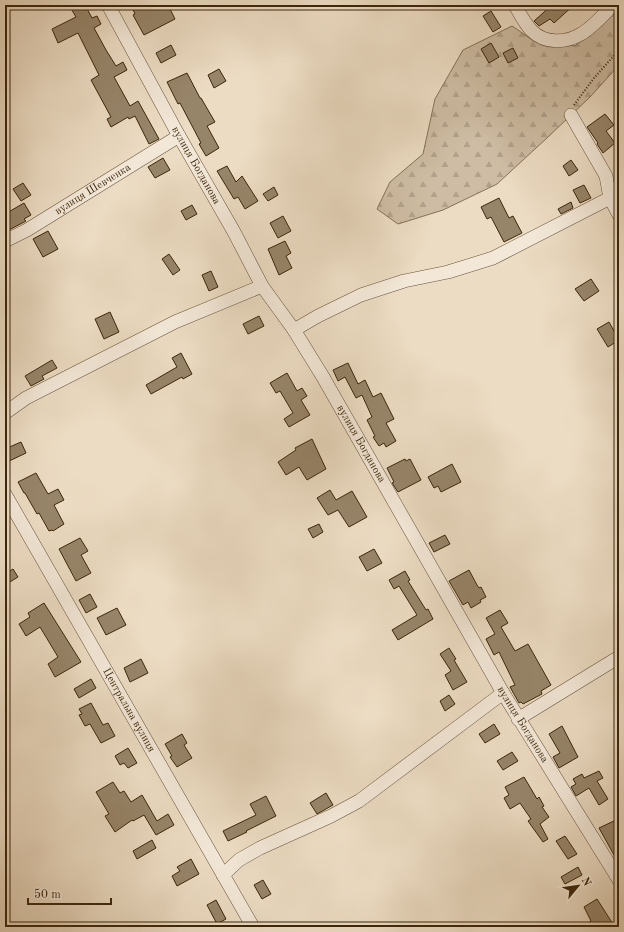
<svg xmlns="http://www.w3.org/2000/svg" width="624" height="932" viewBox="0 0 624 932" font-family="'Old Standard TT',serif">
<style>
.forest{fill:url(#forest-firs);stroke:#847257}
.building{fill:#97856a;stroke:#3b260a}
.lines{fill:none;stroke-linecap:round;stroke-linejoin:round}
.minor-casing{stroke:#675438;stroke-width:14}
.path{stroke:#3b260a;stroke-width:2;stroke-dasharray:1 2;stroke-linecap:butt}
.minor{stroke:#f3e8d8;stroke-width:13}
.labels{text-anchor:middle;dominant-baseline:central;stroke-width:3;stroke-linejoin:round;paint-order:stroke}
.street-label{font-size:11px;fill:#3b260a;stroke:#f3e8d8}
</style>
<defs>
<pattern id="forest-firs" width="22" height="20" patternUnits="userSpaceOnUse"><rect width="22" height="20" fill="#cebda4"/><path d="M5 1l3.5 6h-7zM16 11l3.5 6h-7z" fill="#b2a28c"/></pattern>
</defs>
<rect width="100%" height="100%" fill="#ecdcc3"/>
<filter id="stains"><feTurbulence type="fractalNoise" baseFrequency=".005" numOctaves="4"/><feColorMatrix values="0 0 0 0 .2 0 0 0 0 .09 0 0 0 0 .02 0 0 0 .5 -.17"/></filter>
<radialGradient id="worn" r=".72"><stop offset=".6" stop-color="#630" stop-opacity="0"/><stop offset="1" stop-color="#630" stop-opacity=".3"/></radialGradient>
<path class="forest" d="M613,14L619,21V59L618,66L590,97L548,137L497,184L443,210L398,224L377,209L390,182L423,154L435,99L463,50L512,26L534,41L575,46Z"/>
<path class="building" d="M69,5H85L92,18L97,16L101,24L94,28L106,50L116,66L123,62L127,70L114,77L130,106L138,101L159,139L149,144L135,116L129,119L128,117L111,127L107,119L111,117L91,80L99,75L78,33L58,43L52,29L76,17Z
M131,5H168L175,19L144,35L133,15L135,14Z
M552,5H574L554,23L550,19L539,26L534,21Z
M491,11L501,27L493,32L483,16Z
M491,43L499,57L489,63L481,49Z
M171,45L176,55L161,63L156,53Z
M513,48L518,58L508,63L503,53Z
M219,69L226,81L214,88L208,75Z
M187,73L200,98H201L215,122L207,126L219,148L206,156L199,144L201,143L180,103L178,104L167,82Z
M605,114L614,125L606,131L615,143L603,153L597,144L598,143L587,127Z
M163,158L170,170L155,178L148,167Z
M571,160L578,170L569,176L563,166Z
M227,166L236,182L242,176L258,201L245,209L238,197L234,199L217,171Z
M23,183L31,195L21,201L13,189Z
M584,185L591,198L580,203L573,190Z
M274,187L278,195L268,201L263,194Z
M499,198L509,218L513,216L522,233L504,242L491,217L487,219L481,207Z
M571,202L573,208L561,214L558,209Z
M24,203L31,215L24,219L26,221L5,232V214Z
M192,205L197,214L186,220L181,211Z
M283,216L291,231L278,238L270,223Z
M48,231L58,249L43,257L33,239Z
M285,241L291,253L286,256L292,268L279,275L268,249Z
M169,254L180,270L173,275L162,259Z
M211,271L218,287L209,291L202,275Z
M591,279L599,291L584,301L575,289Z
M110,312L119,332L104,339L95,319Z
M259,316L264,326L248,334L243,324Z
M609,322L614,331L619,328V340L608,347L597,329Z
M181,353L192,374L183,379L182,377L151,394L146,385L177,367L172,358Z
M52,360L57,368L42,376L44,379L31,386L25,376Z
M348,363L358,384L365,380L373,397L381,393L394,419L386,423L396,441L386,447L384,443L379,446L373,437L375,436L367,420L372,417L362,395L356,398L345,377L338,381L333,370Z
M287,373L297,391L302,388L307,396L301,400L310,415L289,427L284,419L293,413L280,391L276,393L270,383Z
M312,439L326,469L307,480L299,467L286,475L278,462L296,450L295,448Z
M21,442L26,453L5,463V449Z
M405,459L406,461L410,459L421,480L398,492L392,483L394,482L387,468Z
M452,464L461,482L441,492L438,486L434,488L428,477Z
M36,473L48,494L58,489L64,500L54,505L64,524L53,531L52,530L49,531L39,513L37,514L25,493H24L18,482Z
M330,490L336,500L352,491L367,517L349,527L338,510L328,515L317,498Z
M319,524L323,532L313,538L308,529Z
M445,535L450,544L434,552L429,543Z
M80,538L88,551L81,555L91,573L76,581L59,549Z
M374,549L382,563L367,571L359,557Z
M13,569L18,577L5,585V574Z
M469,570L477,585L479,588L481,587L486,597L480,600L481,602L471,608L468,602L463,605L449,581Z
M405,571L410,580L408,581L426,610L428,609L433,619L398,640L392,630L417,615L399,586L394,589L389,580Z
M90,594L97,607L86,613L79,600Z
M44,603L81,662L55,677L48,664L58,657L40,627L26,636L19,624L30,617L28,613Z
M117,608L126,625L106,635L97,618Z
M500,610L508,623L501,627L515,651L528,644L551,685L541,691L542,694L523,704L521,702L519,703L510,687L515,685L499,652L494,655L486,639L495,634L486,618Z
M449,648L456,659L454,660L467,682L453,690L445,675L451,671L440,654Z
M141,659L148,673L130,682L124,668Z
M91,679L96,688L79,698L74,689Z
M449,695L455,704L445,711L440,701Z
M91,703L103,725L108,723L115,736L101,743L90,724L85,726L79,715L82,714L79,709Z
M494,724L500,734L485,743L479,734Z
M562,726L578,757L559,768L553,757L560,753L549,734Z
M182,734L187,743L184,745L192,758L177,767L170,757L172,756L165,744Z
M128,748L137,763L128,768L124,763L120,765L115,756Z
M512,752L518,761L503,770L497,761Z
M599,771L603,778L597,781L608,799L599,805L589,788L576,796L571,787L576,784L573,779L582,774L584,778Z
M524,777L537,799L539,797L544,806L542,807L549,817L540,824L548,839L543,842L528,821L531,819L520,803L510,809L504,798L509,795L505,787Z
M113,782L120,793L124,791L131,802L142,795L157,821L168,814L174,825L156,835L144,815L133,821L132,820L115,832L105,816L109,814L96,792Z
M326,793L333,805L317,814L310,803Z
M266,796L276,816L246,831L247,832L228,841L223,831L256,815L250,804Z
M616,820L619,827V864L599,828Z
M565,836L577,854L568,859L556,841Z
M152,840L156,848L137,859L133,851Z
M191,859L199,874L177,886L172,876L180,871L177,867Z
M578,867L582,875L565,884L561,877Z
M263,880L271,894L262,899L254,885Z
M597,899L613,924L608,927H581L591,921L584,907Z
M216,900L226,919L217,924L207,905Z"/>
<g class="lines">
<defs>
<g id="minor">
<path id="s1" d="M108,5L179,136L234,232L262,286L294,330L323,377L503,693L619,880"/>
<path d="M515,5C520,14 525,24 532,31C545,44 566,43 581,34C592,28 604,14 613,5"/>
<path d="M571,115L606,176L610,198L619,215"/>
<path id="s2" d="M5,241L27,230L179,136"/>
<path d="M294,330L318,316L361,295L404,281L448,272L493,258L610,198"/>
<path d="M5,413L26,398L175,322L262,286"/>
<path id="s3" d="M5,494L253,927"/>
<path d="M518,719L619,657"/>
<path d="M223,875L239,860L260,848L331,816L359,801L503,693"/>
</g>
</defs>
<use href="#minor" class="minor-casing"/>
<path class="path" d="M574,105L594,78L619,50"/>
<use href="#minor" class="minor"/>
</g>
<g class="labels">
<g class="street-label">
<text stroke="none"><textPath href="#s1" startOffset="183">вулиця Богданова</textPath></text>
<text stroke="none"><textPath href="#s2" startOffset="102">вулиця Шевченка</textPath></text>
<text stroke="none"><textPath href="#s1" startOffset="507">вулиця Богданова</textPath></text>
<text stroke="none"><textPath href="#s3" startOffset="249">Центральна вулиця</textPath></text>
<text stroke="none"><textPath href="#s1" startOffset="831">вулиця Богданова</textPath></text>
</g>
</g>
<rect width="624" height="932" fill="none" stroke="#ecdcc3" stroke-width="20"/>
<rect x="6" y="6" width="612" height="920" fill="none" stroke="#3b260a" stroke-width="2"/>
<rect x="10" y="10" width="604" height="912" fill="none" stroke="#3b260a"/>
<g transform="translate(578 886) rotate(61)" stroke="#f3e8d8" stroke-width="3" paint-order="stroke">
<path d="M0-3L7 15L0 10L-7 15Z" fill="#3b260a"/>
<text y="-6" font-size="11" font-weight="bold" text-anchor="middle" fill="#3b260a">N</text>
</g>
<path d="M28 898v6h83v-6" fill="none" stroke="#3b260a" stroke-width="2"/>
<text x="34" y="898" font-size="12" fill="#3b260a" stroke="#f3e8d8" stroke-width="3" paint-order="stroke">50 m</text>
<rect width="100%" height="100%" filter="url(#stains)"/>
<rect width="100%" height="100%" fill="url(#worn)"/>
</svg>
